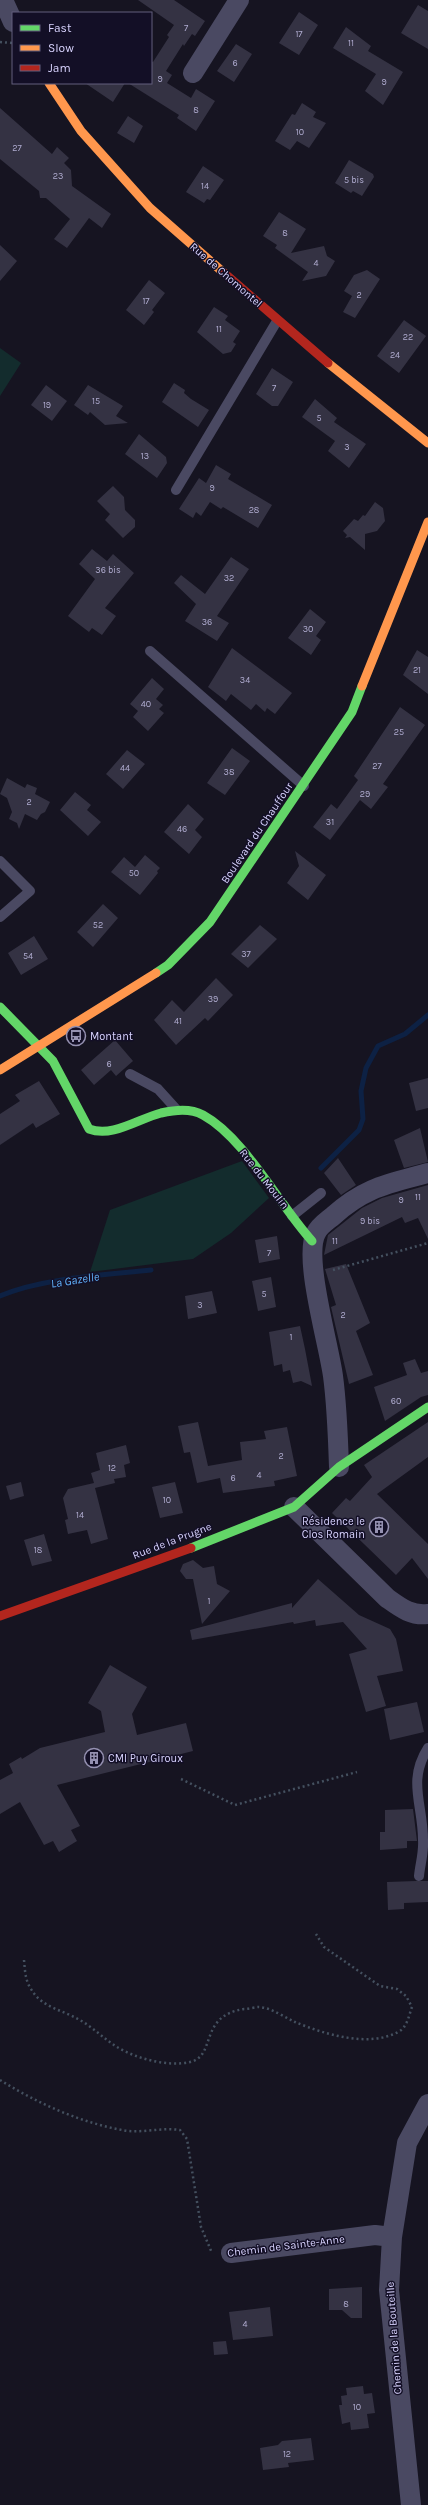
<svg xmlns="http://www.w3.org/2000/svg" width="428" height="2505" viewBox="0 0 428 2505" font-family="Karla,sans-serif">
<style>
.green{fill:#132c2d}
.lines{fill:none;stroke-linecap:round;stroke-linejoin:round}
.stream{stroke:#0d2144;stroke-width:5}
.building{fill:#343243}
.path{stroke:#44505f;stroke-width:2.5;stroke-dasharray:2 3;stroke-linecap:butt}
.lane{stroke:#4a4962;stroke-width:10}
.street{stroke:#4a4962;stroke-width:20}
.fast{stroke:#63d668;stroke-width:9}
.slow{stroke:#ff974d;stroke-width:9}
.jam{stroke:#b3261e;stroke-width:9}
.labels{text-anchor:middle;dominant-baseline:central;stroke-width:3;stroke-linejoin:round;paint-order:stroke}
.number-label{font-size:9px;fill:#b0acd0}
.street-label{font-size:11px;fill:#d9d4ff;stroke:#130f26}
.poi-label{font-size:11px;fill:#d9d4ff;stroke:#130f26;text-anchor:start}
.water-label{font-size:12px;font-style:italic;fill:#62b6ff;stroke:#130f26}
</style>
<rect width="100%" height="100%" fill="#161421"/>
<path class="green" d="M0,348L21,363L0,396Z
M242,1161L269,1198L231,1233L193,1259L90,1272L110,1210Z"/>
<g class="lines">
<path class="stream" d="M321,1168L359,1130L363,1119L361,1091L366,1068L378,1046L405,1034L428,1015
M0,1296C42,1278 105,1275 151,1270"/>
</g>
<path class="building" d="M138,0H174L205,21L195,36L192,34L184,46L183,44L166,71L172,75L167,83L191,98L196,89L215,101L196,131L177,118L179,115L128,83H151V61L153,62L169,37L167,35L174,25Z
M418,5L428,11V49L401,33Z
M299,12L318,25L299,55L279,43Z
M346,27L371,46L368,51L403,72L383,105L365,91L376,74L333,48Z
M236,44L252,54L234,82L217,71Z
M85,83H125L113,102Z
M302,103L316,112L313,117L326,123L309,148L297,141L290,150L275,141L292,114L295,115Z
M0,108L52,154L57,147L69,158L64,163L71,170L72,186L111,214L102,228L89,218L67,248L54,239L70,219L46,198H40L39,191L0,159Z
M128,116L143,126L134,143L117,133Z
M349,160L373,174L374,177L362,196L353,191L351,193L335,183Z
M203,166L224,180L210,200L207,199L204,203L186,192Z
M279,212L306,229L291,253L324,246L327,256L335,261L326,276L302,281L308,272L275,248L277,245L263,236Z
M0,245L17,261L0,281Z
M367,270L380,279L355,318L343,312L352,296L344,291L354,275Z
M149,280L165,293L152,310L154,312L144,325L126,310Z
M214,307L228,316L225,320L240,331L233,342L236,344L231,352L223,354L197,332Z
M404,320L426,336L399,373L377,356Z
M272,368L293,382L278,406H272L256,394Z
M174,383L185,390L184,393L191,399L209,410L198,427L162,402Z
M46,385L67,401L52,421L31,405Z
M88,385L123,406L116,416L128,423L105,425L90,412L88,415L74,405Z
M315,399L337,418L334,422L366,444L349,468L328,451L335,441L302,417Z
M139,434L166,457L167,463L157,478L125,454Z
M216,465L231,474L228,479L272,505L258,528L223,507L221,509L210,502L201,516L196,512L193,518L179,509L199,478L206,483Z
M113,486L124,497L125,510L135,520V527L123,538L105,520L110,514L97,501Z
M375,502L383,508L385,521L377,531L365,534V550L350,537L345,538L347,535L343,531L354,519L358,521L363,515L365,516Z
M92,549L107,561L113,554L134,573L105,608L116,616L102,635L92,628L89,632L68,616L95,579L79,564Z
M231,557L249,569L217,616L229,623L217,641L185,621L196,604L174,583L181,575L205,594Z
M310,609L326,622L316,636L321,640L311,655L288,638Z
M232,648L292,693L275,714L267,708L265,712L256,704L251,710L231,694L226,701L208,687Z
M417,650L428,657V694L403,675Z
M152,678L164,689L156,699L163,705L159,709L164,713L148,731L133,717L138,711L130,704Z
M400,707L425,725L383,784L388,787L371,809L360,800L330,840L313,827L331,804L337,809L358,780L354,776Z
M232,748L250,761L225,795L207,783Z
M127,750L145,764L123,789L106,774Z
M7,778L25,788L27,784L37,788L35,794L50,802L45,812L41,814L37,820L25,814L19,829L17,823L9,819L12,812L7,798L0,794Z
M75,792L91,805L87,810L101,822L88,836L60,810Z
M188,804L204,819L195,830L202,837L189,854L164,832Z
M295,851L326,875L308,900L287,883L299,866Z
M145,855L160,868L157,871L158,873L140,895L111,872L124,857L135,867Z
M103,904L118,918L93,947L77,932Z
M260,925L277,939L248,968L231,954Z
M34,936L48,959L21,975L8,953Z
M216,978L233,995L208,1021L205,1018L176,1045L154,1020L172,1000L184,1012Z
M115,1040L133,1061L116,1076L111,1070L94,1085L81,1070Z
M428,1078V1108L416,1111L409,1083Z
M39,1081L60,1114L36,1128L33,1123L0,1145V1114L20,1101L15,1095Z
M420,1128L428,1162L404,1168L394,1140Z
M338,1158L356,1185L341,1195L324,1173Z
M428,1185V1239L418,1218L405,1223L402,1217L324,1255L328,1235L362,1208L382,1198Z
M277,1236L280,1259L259,1263L255,1240Z
M346,1264L370,1323L356,1331L373,1375L349,1384L331,1307L336,1305L325,1269Z
M271,1277L276,1307L258,1311L252,1281Z
M212,1291L217,1313L188,1319L185,1296Z
M300,1326L305,1349L312,1386L301,1381L293,1383L290,1370L283,1372L282,1364L274,1366L269,1332Z
M415,1359L421,1373L428,1371V1395L421,1397L385,1421L374,1387L407,1375L403,1363Z
M198,1422L208,1466L242,1460L240,1442L266,1439L264,1431L287,1427L297,1476L274,1481L275,1486L223,1493L220,1478L197,1483L190,1452L184,1453L178,1426Z
M428,1422V1457L377,1494L428,1544V1579L412,1558L396,1575L332,1513L346,1498L350,1501L372,1477L364,1465Z
M126,1445L130,1463L124,1465L126,1477L114,1479L115,1483L95,1488L108,1539L91,1544L87,1530L68,1534L65,1520L68,1519L63,1498L68,1489L94,1483L91,1473L100,1470L96,1453Z
M21,1482L24,1496L10,1500L6,1486Z
M175,1482L183,1513L160,1518L152,1487Z
M44,1534L52,1561L32,1566L24,1540Z
M193,1560L203,1568L214,1566L217,1584L230,1591L202,1624L193,1579H186L180,1571L183,1564Z
M318,1579L359,1615L390,1629L396,1639L403,1671L377,1676L386,1706L366,1712L349,1654L367,1649L343,1622L316,1626L315,1620L294,1624L293,1622L192,1640L190,1630L292,1603V1608Z
M110,1665L147,1687L132,1714L137,1735L186,1723L193,1751L57,1785L80,1826L71,1830L77,1841L59,1852L53,1841L44,1845L20,1802L0,1814V1780L13,1773L9,1764L21,1757L22,1759L40,1748L105,1732L101,1711L88,1703Z
M417,1702L424,1732L390,1740L384,1709Z
M413,1809L417,1841H407V1848L380,1850V1832H385V1810Z
M416,1881H428V1902L404,1903V1909L388,1910L387,1882Z
M362,2287V2318H351L342,2310H329V2289Z
M270,2307L273,2336L233,2340L229,2312Z
M226,2341L228,2354L214,2355L213,2342Z
M363,2386L364,2394L372,2393L375,2413L367,2414L369,2428L351,2430L350,2422L342,2424L339,2405H342L341,2396L347,2395L346,2388Z
M311,2438L314,2460L288,2463L289,2467L263,2470L260,2448L278,2445L282,2441Z"/>
<g class="lines">
<path class="path" d="M0,42L13,43
M333,1270L428,1243
M181,1779L235,1805L357,1772
M24,1960C25,1970 25,1980 31,1989C41,2007 62,2010 78,2019C93,2027 104,2039 117,2047C137,2059 168,2067 190,2062C217,2056 198,2016 244,2009C249,2009 255,2007 259,2007C272,2008 284,2017 295,2022C324,2034 368,2048 398,2032C407,2028 409,2015 412,2007L406,1996L397,1989L380,1986L324,1947L316,1934
M0,2080C37,2103 79,2122 122,2130C140,2134 161,2127 180,2130L187,2139L201,2227L212,2253"/>
<path class="lane" d="M176,490L277,321
M150,651L304,786
M0,861L30,891L0,917
M130,1074L158,1089L177,1110
M292,1216L321,1193
M419,1876C420,1865 424,1852 423,1840C423,1804 407,1781 428,1748"/>
<path class="street" d="M3,0L13,22
M193,73L239,0
M339,1467C338,1436 337,1406 333,1376C329,1345 303,1257 316,1233C319,1226 327,1221 333,1216C365,1187 388,1184 428,1173
M294,1507L387,1598C401,1608 411,1616 428,1614
M231,2253L375,2235L392,2237
M411,2505L389,2290L392,2237L407,2143L428,2104"/>
<path class="fast" d="M156,973L168,965L210,922L352,712L362,686
M0,1007L53,1061L89,1129C112,1138 138,1119 161,1113C175,1110 190,1108 203,1115C245,1138 279,1205 312,1241
M191,1548L294,1507L339,1467L428,1407"/>
<path class="slow" d="M49,83L81,131L150,208L224,273
M328,363L428,443
M362,686L428,522
M0,1070L156,973"/>
<path class="jam" d="M224,273L328,363
M0,1616L191,1548"/>
</g>
<defs>
<symbol id="bus-ring" viewBox="-11 -11 22 22"><circle r="9.5" fill="#130f26" stroke="#9591b1" stroke-width="1.5"/><path d="M-5-6H5V4H4V6H2V4H-2V6H-4V4H-5ZM-3.5-4V0h7V-4ZM-3.5 1.2v1.5H-2V1.2ZM2 1.2v1.5H3.5V1.2Z" fill="#9591b1"/></symbol>
<symbol id="building-ring" viewBox="-11 -11 22 22"><circle r="9.5" fill="#130f26" stroke="#9591b1" stroke-width="1.5"/><path d="M-4-6H4V6H1V3H-1V6H-4ZM-2.5-4.3h1.7v1.8h-1.7ZM.8-4.3h1.7v1.8H.8ZM-2.5-1h1.7V.8h-1.7ZM.8-1h1.7V.8H.8Z" fill="#9591b1"/></symbol>
</defs>
<g fill-rule="evenodd">
<use href="#bus-ring" x="65" y="1025" width="22" height="22"/>
<use href="#building-ring" x="368" y="1516" width="22" height="22"/>
<use href="#building-ring" x="83" y="1747" width="22" height="22"/>
</g>
<g class="labels">
<g class="number-label">
<text x="186" y="28">7</text>
<text x="299" y="34">17</text>
<text x="351" y="43">11</text>
<text x="235" y="63">6</text>
<text x="160" y="79">9</text>
<text x="384" y="82">9</text>
<text x="196" y="110">8</text>
<text x="300" y="132">10</text>
<text x="17" y="148">27</text>
<text x="58" y="176">23</text>
<text x="354" y="180">5 bis</text>
<text x="205" y="186">14</text>
<text x="285" y="233">8</text>
<text x="316" y="263">4</text>
<text x="359" y="295">2</text>
<text x="146" y="301">17</text>
<text x="219" y="329">11</text>
<text x="408" y="337">22</text>
<text x="395" y="355">24</text>
<text x="274" y="388">7</text>
<text x="96" y="401">15</text>
<text x="47" y="405">19</text>
<text x="319" y="418">5</text>
<text x="347" y="447">3</text>
<text x="145" y="456">13</text>
<text x="212" y="488">9</text>
<text x="254" y="510">28</text>
<text x="108" y="570">36 bis</text>
<text x="229" y="578">32</text>
<text x="207" y="622">36</text>
<text x="308" y="629">30</text>
<text x="417" y="670">21</text>
<text x="245" y="680">34</text>
<text x="146" y="704">40</text>
<text x="399" y="732">25</text>
<text x="377" y="766">27</text>
<text x="125" y="768">44</text>
<text x="229" y="772">38</text>
<text x="365" y="794">29</text>
<text x="29" y="802">2</text>
<text x="330" y="822">31</text>
<text x="182" y="829">46</text>
<text x="134" y="873">50</text>
<text x="98" y="925">52</text>
<text x="246" y="954">37</text>
<text x="28" y="956">54</text>
<text x="213" y="999">39</text>
<text x="178" y="1021">41</text>
<text x="109" y="1064">6</text>
<text x="418" y="1197">11</text>
<text x="401" y="1200">9</text>
<text x="370" y="1221">9 bis</text>
<text x="335" y="1241">11</text>
<text x="269" y="1253">7</text>
<text x="264" y="1294">5</text>
<text x="200" y="1305">3</text>
<text x="343" y="1315">2</text>
<text x="291" y="1337">1</text>
<text x="396" y="1401">60</text>
<text x="281" y="1456">2</text>
<text x="112" y="1468">12</text>
<text x="259" y="1475">4</text>
<text x="233" y="1478">6</text>
<text x="167" y="1500">10</text>
<text x="80" y="1515">14</text>
<text x="38" y="1550">18</text>
<text x="209" y="1601">1</text>
<text x="346" y="2304">8</text>
<text x="245" y="2324">4</text>
<text x="357" y="2407">10</text>
<text x="287" y="2454">12</text>
</g>
<g class="street-label">
<text transform="translate(226 275) rotate(41)">Rue de Chomontel</text>
<text transform="translate(257 833) rotate(-56)">Boulevard du Chauffour</text>
<text transform="translate(264 1179) rotate(52)">Rue du Moulin</text>
<text transform="translate(172 1541) rotate(-21)">Rue de la Prugne</text>
<text transform="translate(286 2246) rotate(-7)">Chemin de Sainte-Anne</text>
<text transform="translate(394 2338) rotate(-94)">Chemin de la Bouteille</text>
</g>
<g class="poi-label">
<text x="90" y="1036">Montant</text>
<text x="365" y="1521" text-anchor="end">Résidence le<tspan x="365" dy="13">Clos Romain</tspan></text>
<text x="108" y="1758">CMI Puy Giroux</text>
</g>
<g class="water-label">
<text transform="translate(75 1280) rotate(-9)">La Gazelle</text>
</g>
</g>
<rect x="12" y="12" width="140" height="72" fill="#130f26" stroke="#625e7d"/>
<rect x="20" y="25" width="20" height="6" fill="#63d668" stroke="#625e7d"/>
<text x="48" y="32" font-size="12" fill="#d9d4ff">Fast</text>
<rect x="20" y="45" width="20" height="6" fill="#ff974d" stroke="#625e7d"/>
<text x="48" y="52" font-size="12" fill="#d9d4ff">Slow</text>
<rect x="20" y="65" width="20" height="6" fill="#b3261e" stroke="#625e7d"/>
<text x="48" y="72" font-size="12" fill="#d9d4ff">Jam</text>
</svg>
